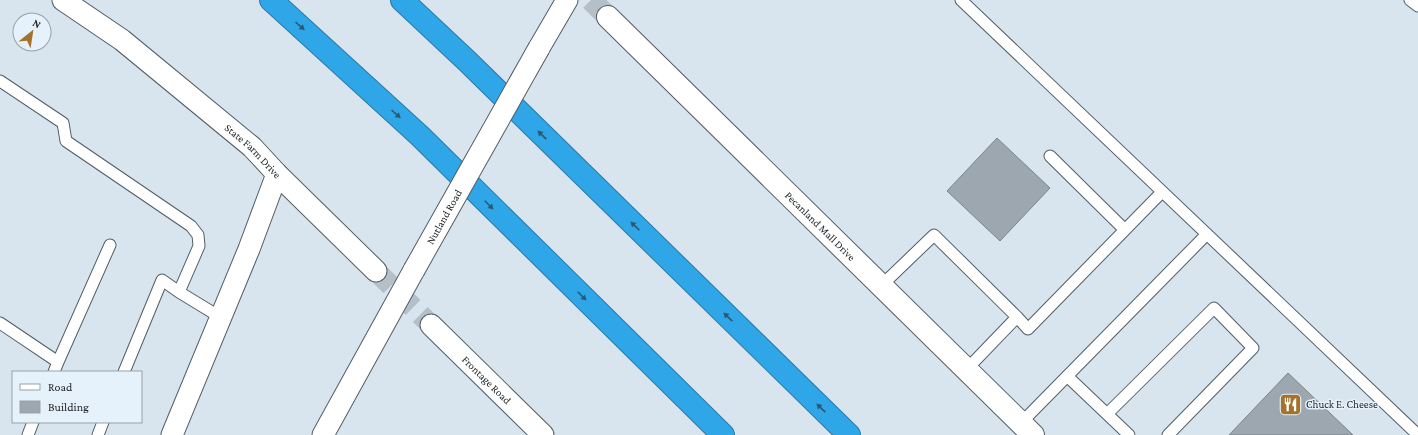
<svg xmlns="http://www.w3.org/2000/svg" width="1418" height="435" viewBox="0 0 1418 435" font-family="'Crimson Pro',serif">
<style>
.building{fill:#9ca7b0;stroke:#7a858d}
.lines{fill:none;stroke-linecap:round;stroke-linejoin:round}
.minor-tunnel{stroke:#b5bfc7;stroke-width:21;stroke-dasharray:21 10;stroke-linecap:butt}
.tertiary-tunnel{stroke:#b5bfc7;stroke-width:22;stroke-dasharray:22 11;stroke-linecap:butt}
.service-casing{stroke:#525d64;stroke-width:13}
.minor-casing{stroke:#525d64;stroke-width:23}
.tertiary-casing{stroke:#525d64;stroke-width:24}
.motorway-casing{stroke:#2b7aa6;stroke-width:24}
.service{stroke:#fff;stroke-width:11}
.minor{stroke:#fff;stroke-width:21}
.tertiary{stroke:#fff;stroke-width:22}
.motorway{stroke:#2fa6e7;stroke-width:22}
.minor-bridge-casing{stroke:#525d64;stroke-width:23;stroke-linecap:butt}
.minor-bridge{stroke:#fff;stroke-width:21}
.oneway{fill:#285a77}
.labels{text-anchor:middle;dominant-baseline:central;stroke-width:3;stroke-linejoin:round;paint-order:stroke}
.street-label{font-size:11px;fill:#24282c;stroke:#e6f2fb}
.poi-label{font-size:11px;fill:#24282c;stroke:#e6f2fb;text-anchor:start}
</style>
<rect width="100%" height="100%" fill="#d9e5ee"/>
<path class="building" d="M997,138L1050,188L1000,241L947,191Z
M1288,373L1353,435H1229Z"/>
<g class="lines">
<path class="minor-tunnel" d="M376,271L431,325"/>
<path class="tertiary-tunnel" d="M591,0L608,17"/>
<defs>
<path id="service" d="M961,0L1418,435
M1410,0L1418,6
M0,81L63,123L66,141L191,226L198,235L199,246L179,292L220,317
M1050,156L1125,230
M882,285L934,235L1017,317L967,369
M1017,317L1028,329L1162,192
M0,323L58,362L54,372
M58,362L110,245
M124,372L162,280L179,292
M1067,376L1129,435
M1107,414L1214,308L1253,348L1168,435
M1021,423L1207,234
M28,435L33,422
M98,435L103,422"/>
<g id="minor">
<path id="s1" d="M63,0L122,40L252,147L277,174L376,271"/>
<path d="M539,48L567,0"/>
<path id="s2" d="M431,325L543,435"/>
<path d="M172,435L249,249L277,174"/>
<path d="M323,435L414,270"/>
</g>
<g id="tertiary">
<path id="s3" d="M608,17L1033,435"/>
</g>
<path id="motorway" d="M271,0L420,136L723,435
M402,0L467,61L849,435"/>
</defs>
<use href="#service" class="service-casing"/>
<use href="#minor" class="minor-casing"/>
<use href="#tertiary" class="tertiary-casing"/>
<use href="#motorway" class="motorway-casing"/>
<use href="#service" class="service"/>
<use href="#minor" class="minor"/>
<use href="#tertiary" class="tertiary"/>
<use href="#motorway" class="motorway"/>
<defs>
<g id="minor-bridge">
<path id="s4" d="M414,270L539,48"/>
</g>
</defs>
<use href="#minor-bridge" class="minor-bridge-casing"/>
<use href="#minor-bridge" class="minor-bridge"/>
</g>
<defs><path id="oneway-solid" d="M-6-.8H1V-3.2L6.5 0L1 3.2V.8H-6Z"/></defs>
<g class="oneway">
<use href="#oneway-solid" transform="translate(300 26) rotate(42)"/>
<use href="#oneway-solid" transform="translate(396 114) rotate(42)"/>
<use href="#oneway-solid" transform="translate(542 135) rotate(-136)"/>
<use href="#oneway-solid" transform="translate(489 205) rotate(45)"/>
<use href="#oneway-solid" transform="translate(635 226) rotate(-136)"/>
<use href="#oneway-solid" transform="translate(582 296) rotate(45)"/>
<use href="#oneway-solid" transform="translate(728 317) rotate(-136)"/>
<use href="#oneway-solid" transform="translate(821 408) rotate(-136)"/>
</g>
<defs>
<symbol id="restaurant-square" viewBox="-11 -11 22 22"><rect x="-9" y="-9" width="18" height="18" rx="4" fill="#a5722a" stroke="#e6f2fb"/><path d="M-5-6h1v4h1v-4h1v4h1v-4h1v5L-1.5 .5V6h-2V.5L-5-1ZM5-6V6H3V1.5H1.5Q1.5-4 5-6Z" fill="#fff"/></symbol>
</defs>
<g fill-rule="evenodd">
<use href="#restaurant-square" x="1278" y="392" width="25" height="25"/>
</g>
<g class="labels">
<g class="street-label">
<text stroke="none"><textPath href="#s1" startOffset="243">State Farm Drive</textPath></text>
<text stroke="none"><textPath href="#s4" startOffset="61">Nutland Road</textPath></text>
<text stroke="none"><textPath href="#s3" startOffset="298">Pecanland Mall Drive</textPath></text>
<text stroke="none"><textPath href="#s2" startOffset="78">Frontage Road</textPath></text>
</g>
<g class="poi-label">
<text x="1306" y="404">Chuck E. Cheese</text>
</g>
</g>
<rect x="12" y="371" width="130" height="52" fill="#e6f2fb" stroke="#98a1a8"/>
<rect x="20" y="384" width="20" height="6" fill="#ffffff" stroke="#98a1a8"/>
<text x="48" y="391" font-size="12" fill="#24282c">Road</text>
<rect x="20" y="401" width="20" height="12" fill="#9ca7b0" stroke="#98a1a8"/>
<text x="48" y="411" font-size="12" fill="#24282c">Building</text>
<g transform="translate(32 32) rotate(30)"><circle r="19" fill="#e6f2fb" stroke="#98a1a8"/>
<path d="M0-3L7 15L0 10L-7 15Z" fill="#a5722a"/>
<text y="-6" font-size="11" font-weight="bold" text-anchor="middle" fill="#24282c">N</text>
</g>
</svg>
